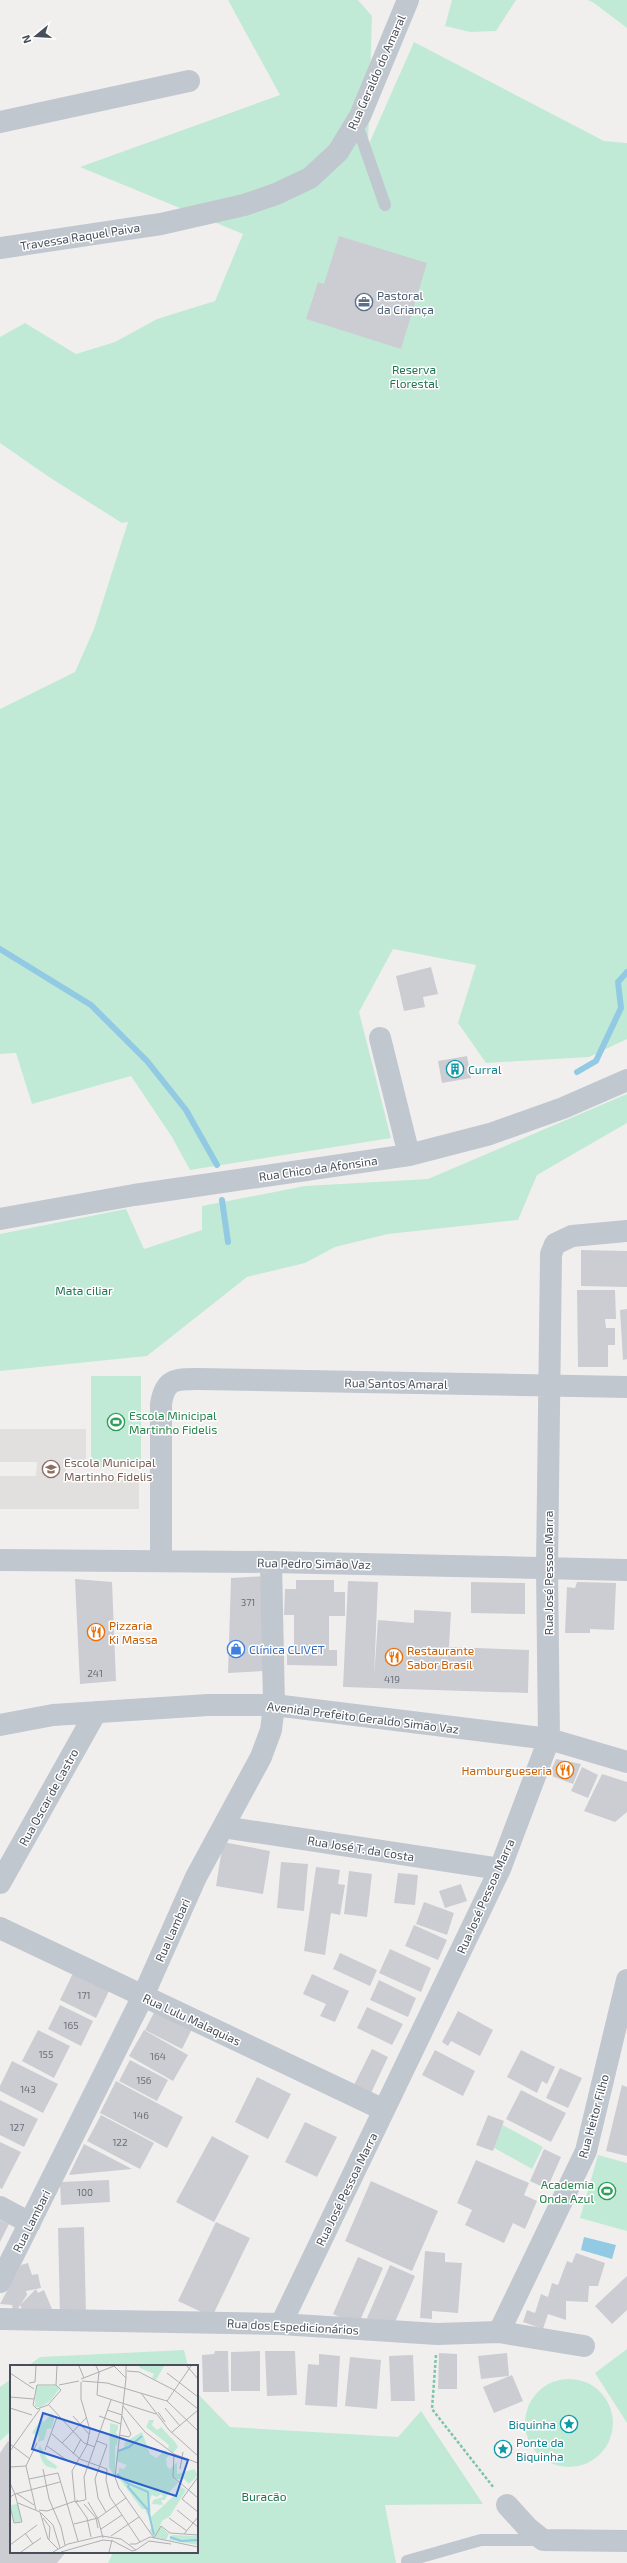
<svg xmlns="http://www.w3.org/2000/svg" width="627" height="2563" viewBox="0 0 627 2563" font-family="'Exo 2',sans-serif">
<style>
.education{fill:#e2e0df}
.green{fill:#c1ead6}
.water{fill:#92c9e3}
.lines{fill:none;stroke-linecap:round;stroke-linejoin:round}
.stream{stroke:#92c9e3;stroke-width:6}
.building{fill:#cccdd2}
.path{stroke:#7cc5a9;stroke-width:2.5;stroke-dasharray:3 2;stroke-linecap:butt}
.service{stroke:#c0c7cf;stroke-width:12}
.minor{stroke:#c0c7cf;stroke-width:22}
.labels{text-anchor:middle;dominant-baseline:central;stroke-width:3;stroke-linejoin:round;paint-order:stroke}
.number-label{font-size:10px;fill:#696e78}
.street-label{font-size:12px;fill:#484f5a;stroke:#fff}
.service-label{font-size:12px;fill:#4e5e75;stroke:#fff;text-anchor:start}
.park-label{font-size:12px;fill:#207454;stroke:#fff}
.culture-label{font-size:12px;fill:#0d838f;stroke:#fff;text-anchor:start}
.leisure-label{font-size:12px;fill:#27864d;stroke:#fff;text-anchor:start}
.education-label{font-size:12px;fill:#785e54;stroke:#fff;text-anchor:start}
.food-label{font-size:12px;fill:#c56008;stroke:#fff;text-anchor:start}
.shop-label{font-size:12px;fill:#366cbe;stroke:#fff;text-anchor:start}
.inset-river{fill:none;stroke:#92c9e3;stroke-width:2}
.inset-road{fill:none;stroke:#adafb3;stroke-width:1}
.view{fill:#2b5fce;fill-opacity:0.15;stroke:#2b5fce;stroke-width:2}
.inset-edge{fill:none;stroke:#484f5a;stroke-width:2}
</style>
<rect width="100%" height="100%" fill="#f1efee"/>
<path class="education" d="M0,1429H86V1461H66V1480H139V1509H0V1476H36L37,1462H0Z"/>
<path class="green" d="M228,0H358L372,16L368,146L414,42L604,141L627,143V1039L589,1057L486,1063L458,1023L476,965L393,949L359,1012L391,1138L190,1170L172,1137L131,1076L32,1104L16,1053L0,1054V709L75,672L94,629L128,522L122,523L49,477L0,443V337L25,323L76,354L115,342L157,319L215,301L243,234L80,167L280,95Z
M452,0H516L496,31L470,32L445,26Z
M588,0H627V28L594,3Z
M627,1094V1123L537,1175L518,1220L388,1234L335,1247L305,1263L247,1277L147,1356L0,1371V1234L126,1209L144,1249L202,1230V1206L305,1186L428,1179Z
M91,1376H141V1468H91Z
M501,2124L543,2147L532,2169L489,2145Z
M598,2155L627,2163V2231L580,2218Z
M627,2349V2423L595,2373Z
M184,2350L188,2366H28L40,2357Z
M11,2379V2431L0,2441V2387Z
M525 2423a44 44 0 1 1 88 0a44 44 0 1 1-88 0Z
M197,2393L230,2427L398,2437L421,2411L483,2504L385,2505L396,2563H108L113,2552H197Z"/>
<path class="water" d="M584,2237L616,2245L612,2259L581,2250Z"/>
<g class="lines">
<path class="stream" d="M0,949L91,1005L147,1061L186,1110L217,1165
M577,1072L596,1061L621,1008L618,982L627,972
M222,1200L228,1242"/>
</g>
<path class="building" d="M339,236L427,263L401,349L306,319L318,282L324,284Z
M431,967L438,994L423,997L425,1007L404,1011L396,976Z
M467,1056L471,1078L442,1083L438,1061Z
M581,1250L627,1251V1287L581,1286Z
M577,1290H615L616,1319H605L606,1328H615V1345H608V1367H578Z
M627,1309V1359L623,1360L620,1310Z
M267,1576L264,1671L228,1673L231,1578Z
M75,1579L112,1582L116,1681L80,1684Z
M296,1580H334V1592H345V1616H329V1650H337V1666L287,1665V1650H294V1615H284L285,1589H296Z
M348,1581L378,1582L374,1677L378,1620L414,1623V1610L451,1612L449,1647L529,1650L528,1693L343,1687Z
M471,1582L525,1583V1614L471,1613Z
M577,1582L616,1583L614,1630L590,1629V1633H565L567,1587L575,1588Z
M556,1759L581,1764L573,1784L549,1775Z
M582,1767L598,1775L588,1798L571,1791Z
M602,1774L627,1782V1812L615,1822L584,1811Z
M223,1842L270,1851L263,1894L216,1886Z
M281,1862L308,1864L304,1911L277,1908Z
M316,1867L340,1870L338,1884L345,1885L340,1915L331,1913L325,1955L304,1951Z
M349,1871L372,1874L367,1917L344,1914Z
M398,1873L418,1875L415,1905L394,1903Z
M461,1884L467,1901L445,1908L439,1891Z
M424,1902L454,1913L447,1935L416,1924Z
M414,1925L447,1940L438,1960L405,1946Z
M390,1949L431,1968L421,1992L379,1973Z
M340,1953L377,1970L370,1986L333,1969Z
M73,1973L109,1991L96,2018L60,2000Z
M312,1974L349,1991L335,2022L320,2016L326,2004L303,1994Z
M379,1980L416,1998L408,2017L370,2000Z
M60,2005L93,2021L81,2046L48,2029Z
M158,2005L194,2025L182,2049L145,2030Z
M367,2007L403,2024L392,2045L357,2028Z
M458,2011L493,2030L480,2056L451,2041L448,2046L442,2042Z
M38,2030L70,2046L54,2078L22,2061Z
M144,2030L188,2055L173,2081L129,2056Z
M372,2049L388,2057L371,2093L354,2085Z
M435,2050L475,2071L463,2096L422,2075Z
M521,2050L555,2067L547,2084L542,2081L537,2093L507,2077Z
M130,2060L168,2080L157,2101L119,2081Z
M12,2061L58,2084L43,2113L0,2091V2086Z
M560,2068L582,2078L568,2108L546,2098Z
M257,2077L291,2094L268,2139L235,2122Z
M116,2081L183,2117L167,2148L100,2113Z
M622,2085L627,2087V2156L606,2151Z
M521,2090L566,2113L551,2142L506,2119Z
M0,2100L38,2119L24,2147L0,2135Z
M101,2115L154,2143L140,2169L87,2141Z
M488,2115L504,2121L493,2151L476,2145Z
M305,2122L337,2137L317,2177L285,2162Z
M212,2136L249,2156L214,2222L176,2202Z
M0,2142L21,2152L2,2189L0,2188Z
M84,2144L132,2169L69,2175Z
M544,2149L561,2157L547,2189L530,2181Z
M476,2160L529,2183L524,2195L537,2201L525,2229L513,2223L504,2243L465,2225L472,2210L457,2203Z
M109,2180L110,2202L61,2205L60,2182Z
M371,2181L438,2211L412,2271L345,2241Z
M0,2220L9,2224L0,2242Z
M216,2222L250,2238L212,2317L178,2301Z
M84,2227L86,2315L60,2316L58,2228Z
M425,2251L445,2253V2262L462,2263L458,2313L432,2311V2319L420,2318Z
M576,2253L605,2263L598,2286H589L588,2302L566,2301V2320L548,2314L543,2329L523,2322L527,2310L535,2313L541,2294L548,2297L552,2283L558,2285L567,2261L572,2263Z
M358,2257L383,2268L358,2325L333,2314Z
M28,2263L32,2275L38,2274L41,2288L26,2291L27,2295L14,2314L12,2305L0,2304L21,2265Z
M390,2265L415,2276L392,2329L367,2318Z
M627,2276V2310L612,2324L595,2306Z
M36,2289L38,2293L44,2290L52,2309L24,2313L20,2305Z
M215,2351H228L229,2392H203L202,2355L214,2354Z
M260,2351V2391H231V2352Z
M265,2351H295L297,2395L267,2396Z
M439,2353L457,2354V2389H438Z
M507,2353L509,2376L481,2379L478,2356Z
M319,2354L340,2356L337,2407L305,2405L308,2364L319,2365Z
M413,2355L415,2401H391L389,2356Z
M350,2357L381,2360L377,2409L345,2406Z
M512,2375L523,2401L494,2413L483,2387Z
M8,2441L11,2443V2552H66L57,2563H0V2453Z"/>
<g class="lines">
<path class="path" d="M436,2355L432,2409L494,2488"/>
<path class="service" d="M356,122L385,205
M407,2561L481,2540H541"/>
<path class="minor" d="M0,122L189,81
M0,248L161,224L244,205L276,194L310,178L338,152L360,116L408,0
M380,1038L409,1155
M0,1219L134,1195L409,1155L490,1134L563,1108L627,1080
M0,1560L271,1562L627,1570
M161,1560V1404C165,1378 176,1379 199,1379L627,1387
M0,1725L53,1715L208,1705H274L549,1739L627,1762
M223,1827L500,1869
M0,1883L96,1712
M0,1928L384,2110
M0,2207L30,2223
M0,2282L143,1996L196,1877L261,1757L271,1730L274,1705L271,1562
M0,2319L281,2324L437,2334L499,2332L584,2346
M281,2324L500,1869L549,1739L547,1568L551,1254L555,1244L572,1236L627,1231
M499,2332L586,2151L627,1980
M507,2505L527,2527L543,2540L627,2541"/>
</g>
<defs>
<symbol id="office-ring" viewBox="-11 -11 22 22"><circle r="9.5" fill="#fff" stroke="#5c6f8a" stroke-width="1.5"/><path d="M-6-3h4V-5.5h4V-3h4V5H-6ZM-1-4.5V-3h2v-1.5ZM-6 0V1H6V0Z" fill="#5c6f8a"/></symbol>
<symbol id="building-ring" viewBox="-11 -11 22 22"><circle r="9.5" fill="#fff" stroke="#0f9aa8" stroke-width="1.5"/><path d="M-4-6H4V6H1V3H-1V6H-4ZM-2.5-4.3h1.7v1.8h-1.7ZM.8-4.3h1.7v1.8H.8ZM-2.5-1h1.7V.8h-1.7ZM.8-1h1.7V.8H.8Z" fill="#0f9aa8"/></symbol>
<symbol id="stadium-ring" viewBox="-11 -11 22 22"><circle r="9.5" fill="#fff" stroke="#2e9e5b" stroke-width="1.5"/><path d="M0-5a6.5 5 0 1 0 0 10a6.5 5 0 1 0 0-10ZM-3.5-1.8h7v3.6h-7Z" fill="#2e9e5b"/></symbol>
<symbol id="school-ring" viewBox="-11 -11 22 22"><circle r="9.5" fill="#fff" stroke="#8d6e63" stroke-width="1.5"/><path d="M0-5L7-2L0 1L-7-2ZM-4 1L0 2.5L4 1V4Q0 6-4 4Z" fill="#8d6e63"/></symbol>
<symbol id="restaurant-ring" viewBox="-11 -11 22 22"><circle r="9.5" fill="#fff" stroke="#e8710a" stroke-width="1.5"/><path d="M-5-6h1v4h1v-4h1v4h1v-4h1v5L-1.5 .5V6h-2V.5L-5-1ZM5-6V6H3V1.5H1.5Q1.5-4 5-6Z" fill="#e8710a"/></symbol>
<symbol id="shop-ring" viewBox="-11 -11 22 22"><circle r="9.5" fill="#fff" stroke="#3f7fe0" stroke-width="1.5"/><path d="M-5-2.5h2.3a2.7 3.5 0 0 1 5.4 0H5L5.5 6h-11ZM-1.5-2.5h3a1.5 2.3 0 0 0-3 0Z" fill="#3f7fe0"/></symbol>
<symbol id="sight-ring" viewBox="-11 -11 22 22"><circle r="9.5" fill="#fff" stroke="#0f9aa8" stroke-width="1.5"/><path d="M0-6L1.8-2.2L6-1.7L2.9 1.2L3.7 5.4L0 3.3L-3.7 5.4L-2.9 1.2L-6-1.7L-1.8-2.2Z" fill="#0f9aa8"/></symbol>
</defs>
<g fill-rule="evenodd">
<use href="#office-ring" x="354" y="292" width="20" height="20"/>
<use href="#building-ring" x="445" y="1059" width="20" height="20"/>
<use href="#stadium-ring" x="106" y="1412" width="20" height="20"/>
<use href="#school-ring" x="41" y="1459" width="20" height="20"/>
<use href="#restaurant-ring" x="86" y="1622" width="20" height="20"/>
<use href="#shop-ring" x="226" y="1639" width="20" height="20"/>
<use href="#restaurant-ring" x="384" y="1647" width="20" height="20"/>
<use href="#restaurant-ring" x="555" y="1760" width="20" height="20"/>
<use href="#stadium-ring" x="597" y="2181" width="20" height="20"/>
<use href="#sight-ring" x="559" y="2414" width="20" height="20"/>
<use href="#sight-ring" x="493" y="2439" width="20" height="20"/>
</g>
<g class="labels">
<g class="number-label">
<text x="248" y="1602">371</text>
<text x="95" y="1673">241</text>
<text x="392" y="1679">419</text>
<text x="84" y="1995">171</text>
<text x="71" y="2025">165</text>
<text x="46" y="2054">155</text>
<text x="158" y="2056">164</text>
<text x="144" y="2080">156</text>
<text x="28" y="2089">143</text>
<text x="141" y="2115">146</text>
<text x="17" y="2127">127</text>
<text x="120" y="2142">122</text>
<text x="85" y="2192">100</text>
</g>
<g class="street-label">
<text transform="translate(376 72) rotate(-66)">Rua Geraldo do Amaral</text>
<text transform="translate(80 236) rotate(-9)">Travessa Raquel Paiva</text>
<text transform="translate(318 1168) rotate(-8)">Rua Chico da Afonsina</text>
<text transform="translate(396 1383) rotate(1)">Rua Santos Amaral</text>
<text transform="translate(314 1563) rotate(1)">Rua Pedro Simão Vaz</text>
<text transform="translate(548 1573) rotate(-90)">Rua José Pessoa Marra</text>
<text transform="translate(363 1717) rotate(7)">Avenida Prefeito Geraldo Simão Vaz</text>
<text transform="translate(48 1797) rotate(-61)">Rua Oscar de Castro</text>
<text transform="translate(361 1848) rotate(9)">Rua José T. da Costa</text>
<text transform="translate(485 1896) rotate(-66)">Rua José Pessoa Marra</text>
<text transform="translate(172 1930) rotate(-66)">Rua Lambari</text>
<text transform="translate(192 2019) rotate(25)">Rua Lulu Malaquias</text>
<text transform="translate(593 2116) rotate(-75)">Rua Heitor Filho</text>
<text transform="translate(346 2189) rotate(-64)">Rua José Pessoa Marra</text>
<text transform="translate(31 2221) rotate(-63)">Rua Lambari</text>
<text transform="translate(293 2326) rotate(3)">Rua dos Espedicionários</text>
</g>
<g class="service-label">
<text x="377" y="295">Pastoral<tspan x="377" dy="14">da Criança</tspan></text>
</g>
<g class="park-label">
<text x="414" y="369">Reserva<tspan x="414" dy="14">Florestal</tspan></text>
<text x="84" y="1290">Mata ciliar</text>
<text x="264" y="2496">Buracão</text>
</g>
<g class="culture-label">
<text x="468" y="1069">Curral</text>
<text x="556" y="2424" text-anchor="end">Biquinha</text>
<text x="516" y="2442">Ponte da<tspan x="516" dy="14">Biquinha</tspan></text>
</g>
<g class="leisure-label">
<text x="129" y="1415">Escola Minicipal<tspan x="129" dy="14">Martinho Fidelis</tspan></text>
<text x="594" y="2184" text-anchor="end">Academia<tspan x="594" dy="14">Onda Azul</tspan></text>
</g>
<g class="education-label">
<text x="64" y="1462">Escola Municipal<tspan x="64" dy="14">Martinho Fidelis</tspan></text>
</g>
<g class="food-label">
<text x="109" y="1625">Pizzaria<tspan x="109" dy="14">Ki Massa</tspan></text>
<text x="407" y="1650">Restaurante<tspan x="407" dy="14">Sabor Brasil</tspan></text>
<text x="552" y="1770" text-anchor="end">Hamburgueseria</text>
</g>
<g class="shop-label">
<text x="249" y="1649">Clínica CLIVET</text>
</g>
</g>
<g transform="translate(10 2365)">
<rect width="188" height="188" fill="#f1efee"/>
<path d="M129,1H154L146,15L142,13L144,9L130,3ZM26,21H48L50,23L40,36L31,42H25ZM42,48L44,54L42,63L37,64L34,75L28,77L29,71L22,68L31,54L34,57ZM139,55H144L142,60L147,65L151,62L165,77L168,82L163,88L158,83L159,80L136,62ZM100,58L108,60V63L106,68L108,70L107,80L105,81V112L99,102ZM132,67L140,89L146,93L156,85L159,91L156,93L157,102L160,104L167,97V109L184,104L188,110L179,119L174,114H164L168,118L159,127L155,135H151L153,140L142,139L143,135L153,132L151,129L147,132L142,130L140,134L141,152L169,126L168,120L176,125L160,151L152,156L150,161L159,169L156,175L144,172L139,165L142,163L140,153L135,146L138,145L132,144L108,112L109,103L114,104L117,100L106,96L108,85L114,83L115,77ZM30,80L37,94L47,101L46,104L36,101L32,96L28,84ZM8,139L12,156L4,158L0,140ZM162,170L188,171V180L159,175Z" fill="#c1ead6"/>
<path class="inset-river" d="M108,86L119,82L132,71M107,109L117,118L138,127L139,147M119,118L118,122L138,145L144,170M160,172L171,176L188,175"/>
<path class="inset-road" d="M69,1L74,13M86,1L89,7L104,1M104,1L116,13V1M177,1L188,14M117,6L129,7L164,25L188,44M0,8L24,24M157,8L188,32M116,13L105,112L109,123L144,173M71,14L89,7L88,16M72,16L97,18L157,36L188,66M88,16L87,30L146,49M19,18L25,17L26,1M27,20H46L51,25L38,40L27,44L23,40ZM46,20L47,1M49,20L69,16M131,28L159,65L188,91M0,32L24,34M157,36L181,1M38,39L74,78L85,82M113,41L135,67L164,89L188,98M0,43L22,50M155,43L170,61M97,45L112,50M148,47L155,57M63,51L79,69M89,51L111,59M161,68L188,45M42,69L70,94L97,104L96,115L100,132L130,177M109,70L119,72L121,69L112,51M87,76L97,80L85,114L88,133L96,147M52,78L77,52M0,79L20,94M37,81L58,96M35,85L47,52M0,86L30,44M63,89L71,74M164,89L163,112L188,133M0,102L16,101M33,104L39,134L51,162L55,180M170,104L173,87M188,112L172,134L188,147M19,114L48,108L68,176M0,118L5,129L0,132M6,128L24,140M68,135L65,137L75,135M76,135L74,112L101,35M65,136L62,106L77,80L80,65L71,34V17M66,137L77,153L81,172M78,137L88,154L93,173M8,138L30,147L38,174L48,184M74,139L86,153L88,163M0,141L4,158L12,157L5,129L50,117M26,145L16,101L27,78M29,145L37,146L65,136M167,145L188,162M31,148L43,160L50,183M33,153L40,162L39,175M159,153L177,166M64,159L88,153L116,133M91,164L112,150M15,168L23,179M174,169L188,152M101,171L129,152M144,173L151,161L160,168L188,170M120,179H126L140,172L188,182M0,180L27,160M126,185L139,176L161,179M11,187L31,173M43,187L58,179L92,171L111,174L126,185M51,187L93,175L103,176L122,186L126,185M99,187L102,175"/>
<path class="view" d="M33,48L178,95L166,131L22,84Z"/>
<rect width="188" height="188" class="inset-edge"/>
</g>
<g transform="translate(36 36) rotate(252)" stroke="#ffffff" stroke-width="3" paint-order="stroke">
<path d="M0-3L7 15L0 10L-7 15Z" fill="#484f5a"/>
<text y="-6" font-size="11" font-weight="bold" text-anchor="middle" fill="#484f5a">N</text>
</g>
</svg>
